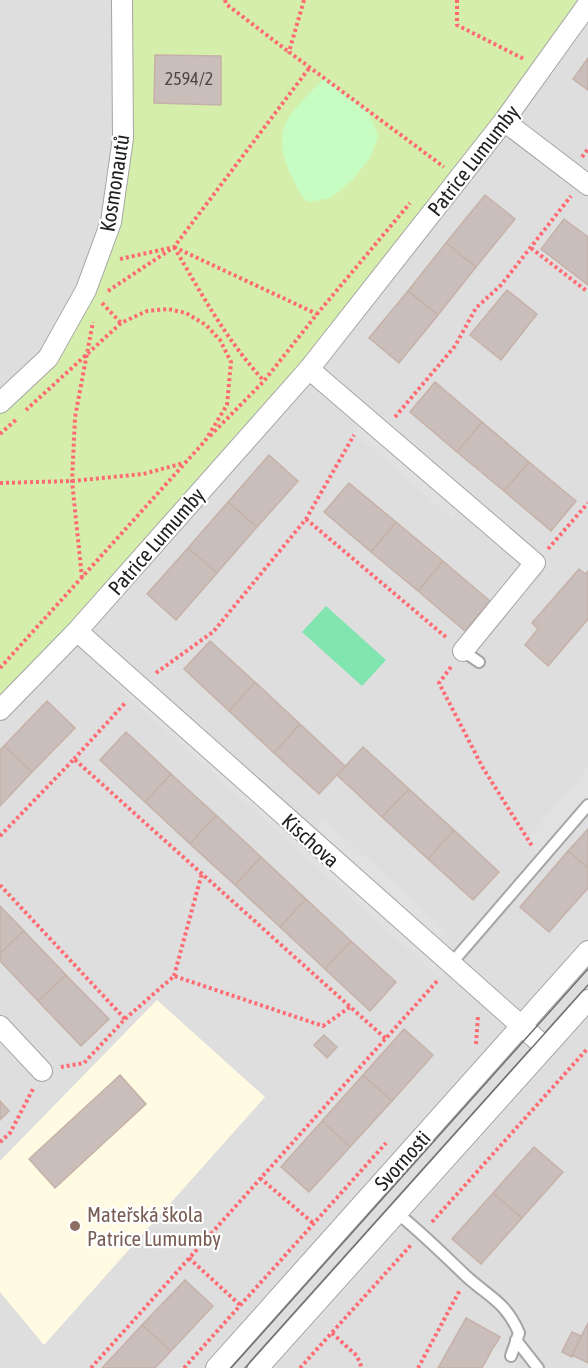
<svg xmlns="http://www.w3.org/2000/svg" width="588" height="1368" viewBox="0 0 588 1368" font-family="'Asap Condensed',sans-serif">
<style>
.residential{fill:#dfdede}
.education{fill:#fffbe3}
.grass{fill:#d6eeab}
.park{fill:#c7fdc3}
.pitch{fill:#81e5af}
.parking{fill:#e1e1e1}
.building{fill:#cabeba;stroke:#c5b1a8;stroke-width:1.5}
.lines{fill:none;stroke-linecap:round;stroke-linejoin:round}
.lane-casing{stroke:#a5a5a5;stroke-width:14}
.street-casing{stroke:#a5a5a5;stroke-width:22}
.path{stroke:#ff6b72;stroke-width:4;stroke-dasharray:3 3;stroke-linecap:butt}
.lane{stroke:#fff;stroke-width:10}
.street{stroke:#fff;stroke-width:20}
.tram{stroke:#6f6f6f;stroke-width:1.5}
.education-dot{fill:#8d6e63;stroke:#fff;stroke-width:2}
.labels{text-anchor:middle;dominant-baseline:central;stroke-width:4.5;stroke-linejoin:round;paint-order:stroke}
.number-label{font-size:18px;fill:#4b4847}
.street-label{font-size:21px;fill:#212121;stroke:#fff}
.education-label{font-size:21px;fill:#785e54;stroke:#fff;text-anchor:start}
</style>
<rect width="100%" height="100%" fill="#f2ede7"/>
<path class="residential" d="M0,0H588V1368H0Z"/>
<path class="education" d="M157,1000L265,1097L44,1345L0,1292V1161Z"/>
<path class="grass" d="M122,0H588L311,366L0,710V403L48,358L111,222Z"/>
<path class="park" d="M324,78L368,111L378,136L371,157L352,180L331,198L308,202C299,195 296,185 291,175C268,125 293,112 324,78Z"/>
<path class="pitch" d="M326,606L386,660L362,686L302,632Z"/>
<path class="parking" d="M364,416L460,498L452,518L355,434Z
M113,664L308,837L324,819L446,930L430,946L450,965L440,978L105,676Z
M588,767V805L541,860L527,839Z
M588,1008V1018L275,1368H267Z
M493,1348L519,1358L514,1368H482Z"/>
<path class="building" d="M155,55L221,56V105L154,103Z
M588,58V90L573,79Z
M485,195L515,219L476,267L446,243Z
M564,219L588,237V285L541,249Z
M446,243L476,267L438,315L408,291Z
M507,290L537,314L501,360L470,335Z
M408,291L438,315L399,363L369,338Z
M435,382L482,422L457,452L410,412Z
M482,422L529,462L504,491L457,452Z
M269,455L298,481L257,527L228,502Z
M529,462L576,501L551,531L504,491Z
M349,483L396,522L371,552L324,512Z
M228,502L257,527L217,573L188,548Z
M396,522L443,561L418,591L371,552Z
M188,548L217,573L176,620L147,594Z
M443,561L490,601L465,631L418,591Z
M579,569L585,574L588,571V619L548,666L525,645L538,629L532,623Z
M210,641L255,682L229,711L184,669Z
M255,682L300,724L274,753L229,711Z
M47,701L75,728L32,772L4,746Z
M300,724L345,766L319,794L274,753Z
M126,732L171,774L145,802L100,760Z
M4,746L32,772L0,806V750Z
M363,747L409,789L382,817L337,775Z
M171,774L216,815L190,844L145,802Z
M409,789L454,830L428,859L382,817Z
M216,815L261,857L235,885L190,844Z
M588,829V868L568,851Z
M454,830L499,872L473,900L428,859Z
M568,851L588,868V888L549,932L520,907Z
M261,857L306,899L280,927L235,885Z
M306,899L351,941L325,969L280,927Z
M0,906L24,931L0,953Z
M24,931L66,975L38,1001L0,961V953Z
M351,941L396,982L370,1011L325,969Z
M66,975L109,1019L81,1046L38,1001Z
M404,1029L433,1055L392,1101L363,1075Z
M324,1035L337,1047L327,1058L314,1045Z
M120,1075L146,1104L55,1188L29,1159Z
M363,1075L392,1101L350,1147L322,1121Z
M0,1101L9,1111L0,1120Z
M322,1121L350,1147L309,1192L281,1167Z
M534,1147L563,1172L522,1218L493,1193Z
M493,1193L522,1218L481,1264L452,1239Z
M185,1280L213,1306L171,1351L142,1325Z
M466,1318L500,1337L493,1348L482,1368H438Z
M588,1323V1363L572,1355Z
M142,1325L171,1351L155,1368H102Z
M572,1332L581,1336L572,1357L562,1352Z"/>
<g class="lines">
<defs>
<path id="lane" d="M463,651L479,662
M450,965L588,805
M397,1213C421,1232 443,1254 466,1276C489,1297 506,1302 519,1333L511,1356
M516,1340L538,1368"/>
<path id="street" d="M504,121L588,185
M309,369L535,563L463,651
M0,403L48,358L86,290L111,222L123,138L122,0
M77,631L545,1047
M0,710L77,631L309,369L504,121L588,4
M0,1026L42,1071
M216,1368L588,951
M258,1368L588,1000"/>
</defs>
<use href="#lane" class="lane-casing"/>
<use href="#street" class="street-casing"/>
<path class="path" d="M225,0L226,4L289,52
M304,0L289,52L444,167
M457,0V25L524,59
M582,157L588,149
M174,247C201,293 227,341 264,381
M174,247L317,314
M531,248L588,292
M120,259L174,247L310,67
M108,291L171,249
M102,303L121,323
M395,417L455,346L476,308L501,285L571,196
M0,434L18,418
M210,436L264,381L317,314L410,203
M0,483L72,481L143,474L184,463
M306,519L447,638
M548,549L588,503
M82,578L72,481L75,417L93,322
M451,667L439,683L483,768L532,846
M0,668L205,441L227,405L231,362L220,340L206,325L186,313L168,309L147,311L121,323L26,410
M156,673L213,632L306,519L354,435
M74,759L126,702
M0,836L74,759L386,1039
M0,885L125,1019L84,1063L61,1067
M174,976L202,873
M125,1019L174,976L323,1026L350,1007
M476,1044L478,1016
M0,1142L10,1133L34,1087
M260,1178L313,1223
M432,1222L588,1048
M189,1258L240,1305
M332,1333L357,1356L362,1368
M91,1368L438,980
M184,1368L386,1143
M300,1368L411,1245
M418,1368L460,1290"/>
<use href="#lane" class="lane"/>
<use href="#street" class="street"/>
<path class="tram" d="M231,1368L588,969
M245,1368L588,985"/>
</g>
<circle class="education-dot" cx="75" cy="1226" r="6"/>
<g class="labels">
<g class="number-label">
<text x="189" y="78">2594/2</text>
</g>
<g class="street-label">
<text transform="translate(473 160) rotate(-52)">Patrice Lumumby</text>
<text transform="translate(114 183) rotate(-81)">Kosmonautů</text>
<text transform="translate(156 541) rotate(-49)">Patrice Lumumby</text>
<text transform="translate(311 840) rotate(42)">Kischova</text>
<text transform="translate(402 1160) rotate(-48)">Svornosti</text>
</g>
<g class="education-label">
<text x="87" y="1214">Mateřská škola<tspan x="87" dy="24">Patrice Lumumby</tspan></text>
</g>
</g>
</svg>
